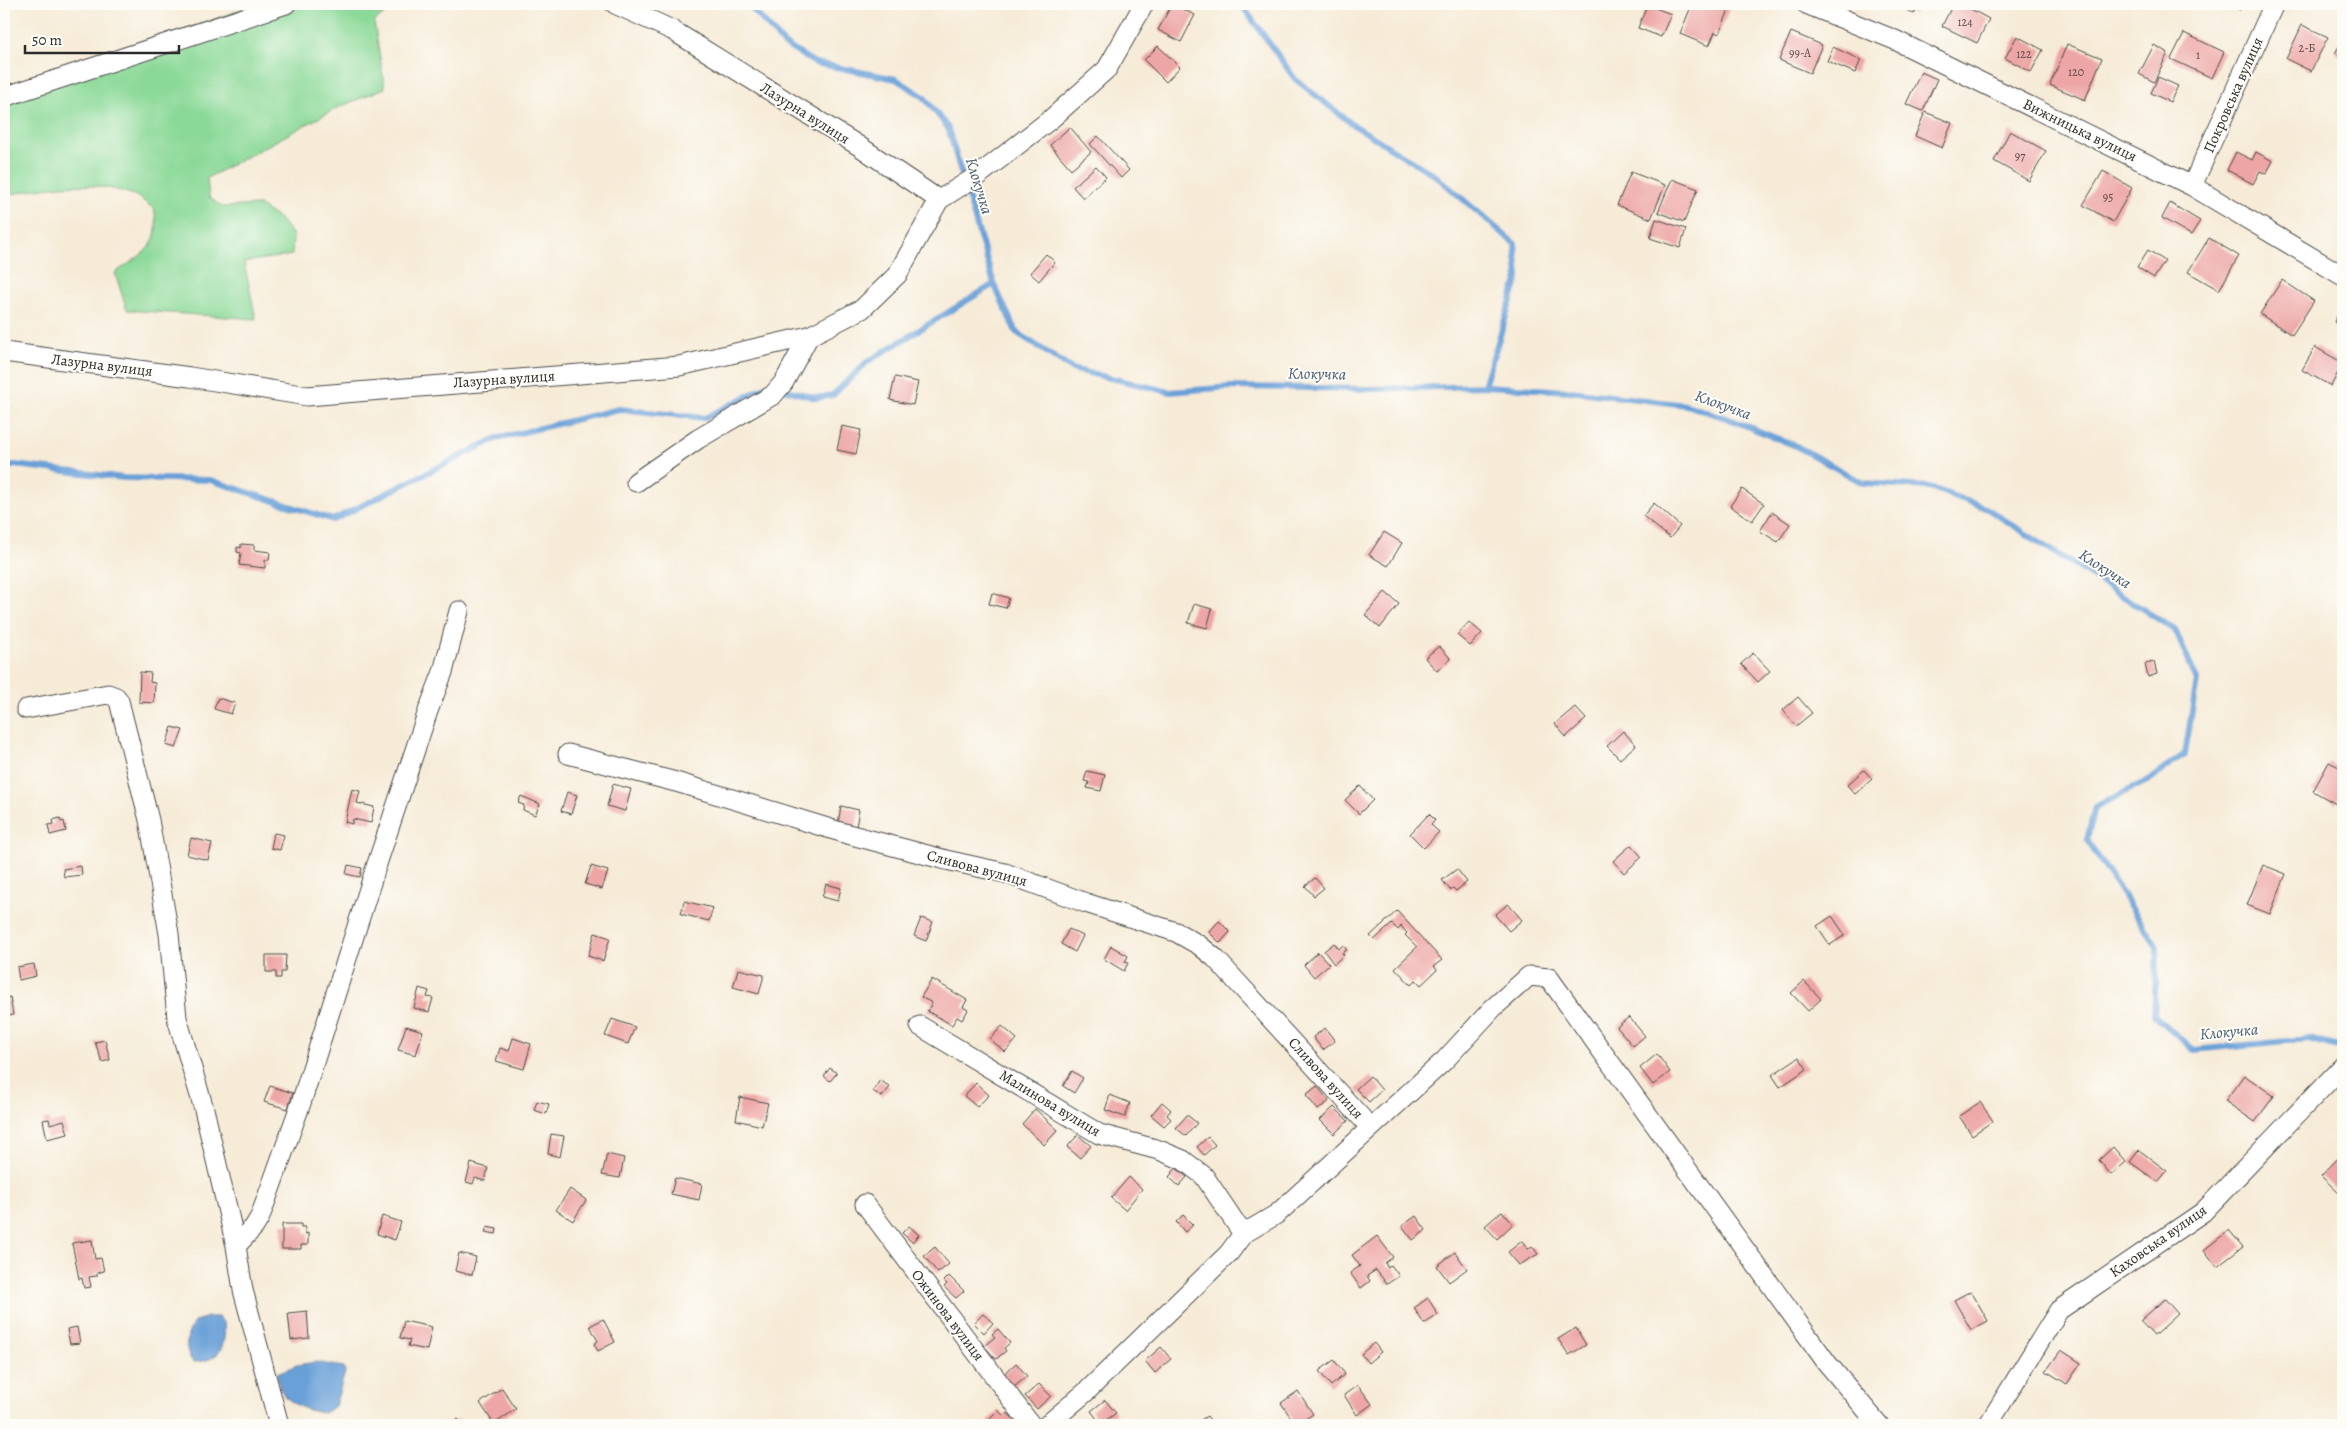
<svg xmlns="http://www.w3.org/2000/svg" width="2347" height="1429" viewBox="0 0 2347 1429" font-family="Alegreya,serif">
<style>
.green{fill:#8bd998;stroke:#5b8262}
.water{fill:#6ba0d8;stroke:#4b6682}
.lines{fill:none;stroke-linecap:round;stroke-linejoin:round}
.stream{stroke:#6ba0d8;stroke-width:6}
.building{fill:#eda6a5}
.minor-casing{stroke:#494845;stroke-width:21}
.minor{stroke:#fff;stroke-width:19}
.labels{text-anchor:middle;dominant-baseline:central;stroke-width:4;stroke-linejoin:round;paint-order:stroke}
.number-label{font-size:12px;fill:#5c4a4a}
.street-label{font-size:15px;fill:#2b2b2b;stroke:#fdfcf7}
.water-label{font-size:16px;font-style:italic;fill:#455a70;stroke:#fdfcf7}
</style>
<rect width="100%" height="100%" fill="#fdfcf7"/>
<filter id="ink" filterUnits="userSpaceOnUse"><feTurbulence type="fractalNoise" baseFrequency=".02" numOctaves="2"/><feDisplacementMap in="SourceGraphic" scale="10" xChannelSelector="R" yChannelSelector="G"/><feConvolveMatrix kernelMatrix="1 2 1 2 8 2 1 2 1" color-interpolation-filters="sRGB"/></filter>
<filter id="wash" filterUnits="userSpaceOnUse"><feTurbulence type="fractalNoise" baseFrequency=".0096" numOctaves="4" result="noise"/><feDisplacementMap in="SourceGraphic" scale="20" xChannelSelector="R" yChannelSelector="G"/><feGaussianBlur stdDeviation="1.12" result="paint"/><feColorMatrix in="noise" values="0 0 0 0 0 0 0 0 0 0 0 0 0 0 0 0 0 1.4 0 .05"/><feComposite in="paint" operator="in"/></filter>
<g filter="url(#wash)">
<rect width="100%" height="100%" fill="#f6ebd7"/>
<path class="green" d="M257,4H397L374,22L385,88L337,108L207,178L209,197L222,207L259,205L281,220L293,235L292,255L244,262L256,319L127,310L115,273C143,253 163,247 154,208C146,204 139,196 131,194C87,179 47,186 4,196V95Z"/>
<path class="water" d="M208,1317H218L224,1323C227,1348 218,1362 193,1362C183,1349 186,1334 195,1321Z
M315,1362L343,1367L345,1372L335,1406L324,1413C301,1410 277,1400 277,1373L297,1365Z"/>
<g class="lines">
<path class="stream" d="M748,4L784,44L815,63L896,79L924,97L948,128L994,284L1016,332L1072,369L1170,392L1230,387L1371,389L1484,386L1570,391L1686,405L1729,419L1796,446L1863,483L1929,487L1986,508L2175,630L2197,680L2185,754L2149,780L2095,807L2087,840L2157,947L2154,1016L2194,1050L2308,1039L2343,1048
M1241,4L1295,79L1352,124L1436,176L1515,244L1518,278L1484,386
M4,468L15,465L124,478L210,480L333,520L495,439L619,409L705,418L769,385L816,398L833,395L867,362L994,284"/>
</g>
<g id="blocks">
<path class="building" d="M1172,4L1195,15L1181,42L1158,30Z
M1692,4L1731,5L1719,34L1715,32L1709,46L1680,34Z
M1895,4H1919L1914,14Z
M1953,4H1966L1965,6L1989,19L1977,43L1942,26Z
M2226,4H2243L2240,10Z
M1647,5L1671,14L1661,37L1638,28Z
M2302,25L2328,37L2311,71L2286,59Z
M1791,32L1822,45L1810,73L1779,60Z
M2184,33L2224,52L2212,78L2171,59Z
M2017,36L2043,50L2031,72L2005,58Z
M2343,40V58L2335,53Z
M2067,44L2102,58L2085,100L2050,85Z
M2154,45L2168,53L2154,82L2139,74Z
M1158,46L1180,67L1166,82L1144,60Z
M1833,47L1861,60L1855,73L1827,61Z
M1921,72L1937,79L1923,111L1906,104Z
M2158,77L2178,86L2170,102L2151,93Z
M1925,112L1952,123L1942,148L1915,136Z
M1070,127L1091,152L1071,169L1050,145Z
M2010,131L2046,151L2029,181L1994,161Z
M1098,136L1129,170L1121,178L1090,144Z
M2236,152L2252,160L2256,152L2273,161L2266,174L2260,171L2253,184L2227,170Z
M1096,166L1106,177L1083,198L1073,187Z
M2103,171L2132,188L2113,222L2083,205Z
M1631,172L1665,185L1651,219L1617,205Z
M1672,179L1698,189L1684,222L1658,212Z
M2170,203L2200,221L2191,235L2162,218Z
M1656,219L1686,229L1680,248L1650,238Z
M2209,238L2239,256L2219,290L2188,272Z
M2148,250L2165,261L2154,278L2137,267Z
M1046,254L1055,262L1039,281L1030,273Z
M2282,280L2314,301L2292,335L2260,314Z
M2343,306V327L2334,322Z
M2315,347L2343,363L2331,386L2302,370Z
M2343,376V391L2337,387Z
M895,377L918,382L913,405L890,400Z
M842,426L861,430L856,454L837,450Z
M1742,489L1764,504L1752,521L1730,506Z
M1654,503L1680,526L1670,538L1643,516Z
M1772,512L1790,524L1778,542L1760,531Z
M1384,532L1402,543L1388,566L1369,555Z
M241,544L254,545V550L270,552L269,560H265V568L239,565L241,553L237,552V547L241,548Z
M1385,592L1399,604L1380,628L1365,615Z
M992,593L1009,598L1006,608L989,604Z
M1194,604L1212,609L1207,628L1188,623Z
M1469,622L1482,633L1470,646L1457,635Z
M1439,646L1451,659L1437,671L1425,658Z
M1753,653L1770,671L1758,682L1741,664Z
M2154,662L2157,674L2148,677L2145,664Z
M140,672L151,673L150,682L155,683L154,703L139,702Z
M1798,697L1812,713L1796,726L1783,710Z
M218,698L235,703L231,714L214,709Z
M1575,707L1586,719L1566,737L1555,724Z
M172,727L183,730L176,748L166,745Z
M1623,731L1636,745L1620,759L1607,746Z
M2329,762L2343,769V790L2336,804L2313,791Z
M1864,770L1872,779L1855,794L1847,785Z
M1087,771L1105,775L1101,791L1087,788L1089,782L1084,781Z
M613,784L631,789L625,811L607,806Z
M1360,786L1373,800L1359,814L1345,800Z
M352,789L360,791L357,803L374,807L371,823L353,819L352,824L345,822Z
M567,792L577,795L571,814L561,811Z
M521,796L540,804L535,815L523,810L524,805L518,803Z
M841,806L859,810L856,827L838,824Z
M1429,814L1435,820L1431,825L1439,832L1424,848L1410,834Z
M60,818L61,822L64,821L66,831L50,835L48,825L54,824L53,820Z
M274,833L284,835L280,850L271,848Z
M191,838L212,843L208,860L187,855Z
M1631,845L1642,857L1624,873L1613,861Z
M348,865L362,868L360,877L346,874Z
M2263,865L2286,874L2270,914L2247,905Z
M81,866L82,875L64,877L63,869Z
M591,866L608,871L602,889L585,884Z
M1457,869L1467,882L1456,891L1453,888L1450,890L1442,880Z
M1315,878L1324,888L1314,896L1305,886Z
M826,884L841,888L838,901L822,897Z
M684,901L713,908L709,921L681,914Z
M1508,904L1522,920L1509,931L1495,915Z
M1397,911L1442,960L1434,966L1437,970L1421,985L1416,980L1411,985L1395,968L1417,947L1405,935L1407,933L1401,926L1398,930L1392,924L1374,940L1370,936Z
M1832,916L1845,935L1830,945L1817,926Z
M921,918L933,922L926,941L914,936Z
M1219,921L1230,932L1220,943L1209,932Z
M1069,929L1083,936L1075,952L1061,944Z
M595,933L610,938L603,961L588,956Z
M1334,943L1339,949L1343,945L1347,950L1342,953L1344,955L1334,964L1324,951Z
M1111,946L1128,956L1125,962L1128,963L1124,971L1104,959Z
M1318,952L1329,964L1314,977L1304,965Z
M266,955H286L285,972H281V978H276V972H266Z
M34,964L36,976L19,980L17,967Z
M738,969L764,975L759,994L733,987Z
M932,979L967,1000L963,1007L968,1010L962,1020L957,1017L952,1025L927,1011L932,1003L921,997Z
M1804,981L1821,999L1808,1011L1791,993Z
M419,988L429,991L427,997L433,998L429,1012L414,1008Z
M10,997L13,1015L4,1017V999Z
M1629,1017L1645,1036L1633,1046L1617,1027Z
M612,1019L635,1027L628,1044L605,1036Z
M406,1026L423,1031L416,1055L398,1050Z
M1002,1026L1017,1039L1005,1052L990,1039Z
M1325,1028L1335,1041L1323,1050L1313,1037Z
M513,1038L531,1044L524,1069L496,1061L500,1048L509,1051Z
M105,1040L110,1060L102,1062L95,1042Z
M1657,1054L1670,1072L1653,1085L1640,1068Z
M1799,1057L1807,1069L1780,1087L1772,1075Z
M830,1068L837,1073L830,1081L824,1076Z
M1072,1071L1083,1078L1074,1093L1063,1086Z
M2244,1075L2274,1096L2255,1122L2225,1101Z
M1370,1076L1382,1090L1369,1102L1356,1089Z
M880,1080L890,1087L882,1097L873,1091Z
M976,1083L989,1095L977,1107L964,1096Z
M270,1086L293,1093L288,1109L264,1102Z
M1317,1086L1329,1101L1318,1110L1306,1095Z
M1110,1095L1130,1103L1125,1117L1105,1110Z
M740,1097L768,1103L762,1126L736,1120Z
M537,1101L549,1104L546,1114L534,1110Z
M1162,1102L1171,1110L1167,1115L1171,1119L1164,1126L1151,1115Z
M1980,1102L1993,1121L1972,1135L1959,1116Z
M1334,1107L1348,1121L1334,1134L1320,1120Z
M1035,1109L1058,1130L1044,1145L1022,1124Z
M1187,1115L1197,1123L1186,1136L1176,1128Z
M49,1119L50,1124L64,1120L68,1134L47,1139L43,1120Z
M551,1134L564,1136L560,1157L548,1154Z
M1078,1135L1091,1146L1080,1158L1067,1147Z
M1208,1137L1215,1145L1204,1155L1197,1147Z
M2113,1147L2126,1162L2111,1175L2099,1160Z
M2139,1150L2167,1171L2158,1182L2130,1162Z
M2343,1153V1195L2342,1196L2321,1176Z
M607,1154L624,1158L620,1178L602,1175Z
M471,1163L488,1168L485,1181L475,1178L473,1184L466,1182Z
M1176,1168L1187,1177L1179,1186L1169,1177Z
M1129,1177L1142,1189L1125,1210L1111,1198Z
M675,1178L702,1184L699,1200L671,1194Z
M570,1189L586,1200L573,1221L556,1210Z
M1502,1211L1513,1224L1497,1239L1485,1226Z
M1183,1215L1193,1225L1185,1232L1176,1222Z
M382,1216L401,1222L395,1240L377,1234Z
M1416,1216L1426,1230L1413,1240L1402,1226Z
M282,1224H301V1227H305V1234L308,1233V1245H301V1249H282Z
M909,1226L919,1235L912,1242L902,1233Z
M487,1227L497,1229L496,1234L485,1232Z
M2229,1230L2243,1247L2217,1267L2204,1250Z
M1377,1236L1393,1257L1385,1263L1388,1268L1391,1265L1399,1276L1387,1284L1376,1270L1367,1276L1370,1281L1361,1288L1350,1273L1360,1266L1352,1255Z
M92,1240L95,1259L101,1258L104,1271L97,1273V1276L89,1277L91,1287L84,1288L82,1278L79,1279L72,1243Z
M1522,1241L1528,1249L1532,1246L1538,1254L1519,1265L1508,1252Z
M935,1247L949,1264L938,1273L924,1256Z
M1455,1252L1467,1269L1449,1282L1437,1266Z
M459,1253L476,1257L472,1275L455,1271Z
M949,1276L964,1291L956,1298L944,1287L947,1284L944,1281Z
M1971,1291L1988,1321L1971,1330L1954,1300Z
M1428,1298L1438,1315L1424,1324L1414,1308Z
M2165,1299L2178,1314L2154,1336L2140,1321Z
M307,1311L309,1338L291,1340L288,1313Z
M983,1314L993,1323L984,1333L974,1323Z
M603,1319L615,1342L598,1351L594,1344L598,1341L590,1326Z
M404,1321L432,1327L427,1350L408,1346L410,1340L400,1338Z
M77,1327L80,1343L70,1344L67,1329Z
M1576,1328L1586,1345L1569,1355L1558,1339Z
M998,1329L1010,1343L1004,1348L1006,1351L996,1359L984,1346L995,1337L992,1334Z
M1374,1343L1381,1352L1368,1363L1361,1354Z
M1161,1347L1171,1359L1155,1373L1145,1361Z
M2061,1350L2081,1363L2067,1384L2046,1371Z
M1334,1360L1345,1374L1331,1386L1319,1371Z
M1016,1363L1027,1376L1013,1388L1002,1376Z
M1039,1384L1051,1396L1037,1409L1025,1396Z
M1358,1385L1372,1404L1357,1415L1344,1395Z
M502,1388L516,1409L494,1424L480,1403Z
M1298,1391L1313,1414L1304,1420L1308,1425H1296L1281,1403Z
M1105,1400L1116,1413L1101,1424L1091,1411Z
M998,1410L1004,1416L1007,1413L1017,1422L1013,1425H992L987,1421Z
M1207,1416L1214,1425H1193Z
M458,1419L463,1425H449Z"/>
</g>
</g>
<g filter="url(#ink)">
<use href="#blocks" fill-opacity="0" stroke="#494845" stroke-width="1"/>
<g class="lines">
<defs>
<path id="minor" d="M615,4L672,30L859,146L939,200L980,174L1051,119L1107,69L1144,4
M1806,4L1895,40L2192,186L2343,276
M4,97L286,4
M2192,186L2274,4
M4,352L190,377L307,396L679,366L809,336L862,309L897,275L939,200
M636,482L698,439L773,395L784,382L809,336
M26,709L108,694L116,697L119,701L149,820L169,934L177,1018L204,1109L236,1246L243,1290L279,1425
M568,754L676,782L844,833L946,860L1005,873L1086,903L1176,932L1199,945L1215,958L1370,1127
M920,1026L1099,1134L1159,1150L1183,1160L1204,1176L1243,1234
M865,1204L1031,1425
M236,1246L254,1227L260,1217L301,1103L375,870L428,711L443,672L459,611
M1047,1425L1087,1391L1229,1253L1243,1234L1277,1214L1445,1060L1493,1008L1529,976L1549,978L1827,1363L1879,1425
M1988,1425L2059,1310L2203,1212L2343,1066"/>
</defs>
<use href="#minor" class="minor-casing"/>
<use href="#minor" class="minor"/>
</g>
</g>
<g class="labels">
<g class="number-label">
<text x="1965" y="22">124</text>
<text x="2307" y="48">2-Б</text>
<text x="1800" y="53">99-А</text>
<text x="2024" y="54">122</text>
<text x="2198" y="55">1</text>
<text x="2076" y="72">120</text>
<text x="2020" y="156">97</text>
<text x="2108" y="197">95</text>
</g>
<g class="street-label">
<text transform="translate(2233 95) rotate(-66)">Покровська вулиця</text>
<text transform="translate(805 113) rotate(32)">Лазурна вулиця</text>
<text transform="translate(2080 130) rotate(26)">Вижницька вулиця</text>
<text transform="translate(102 365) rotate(7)">Лазурна вулиця</text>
<text transform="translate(504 379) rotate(-4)">Лазурна вулиця</text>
<text transform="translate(977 868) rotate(15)">Сливова вулиця</text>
<text transform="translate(1326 1078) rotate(48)">Сливова вулиця</text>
<text transform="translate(1050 1103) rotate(31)">Малинова вулиця</text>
<text transform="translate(2158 1241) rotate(-35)">Каховська вулиця</text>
<text transform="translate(948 1315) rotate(53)">Ожинова вулиця</text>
</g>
<g class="water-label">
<text transform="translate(979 186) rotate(73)">Клокучка</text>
<text transform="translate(1317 374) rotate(1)">Клокучка</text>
<text transform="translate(1723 405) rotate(20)">Клокучка</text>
<text transform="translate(2105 569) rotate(33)">Клокучка</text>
<text transform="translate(2229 1032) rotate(-5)">Клокучка</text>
</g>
</g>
<rect width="2347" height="1429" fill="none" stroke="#fdfcf7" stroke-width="20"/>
<path d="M25 45v8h154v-8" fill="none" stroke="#2b2b2b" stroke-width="2.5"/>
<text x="32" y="45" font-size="15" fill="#2b2b2b" stroke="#fdfcf7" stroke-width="4" paint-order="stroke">50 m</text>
</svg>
